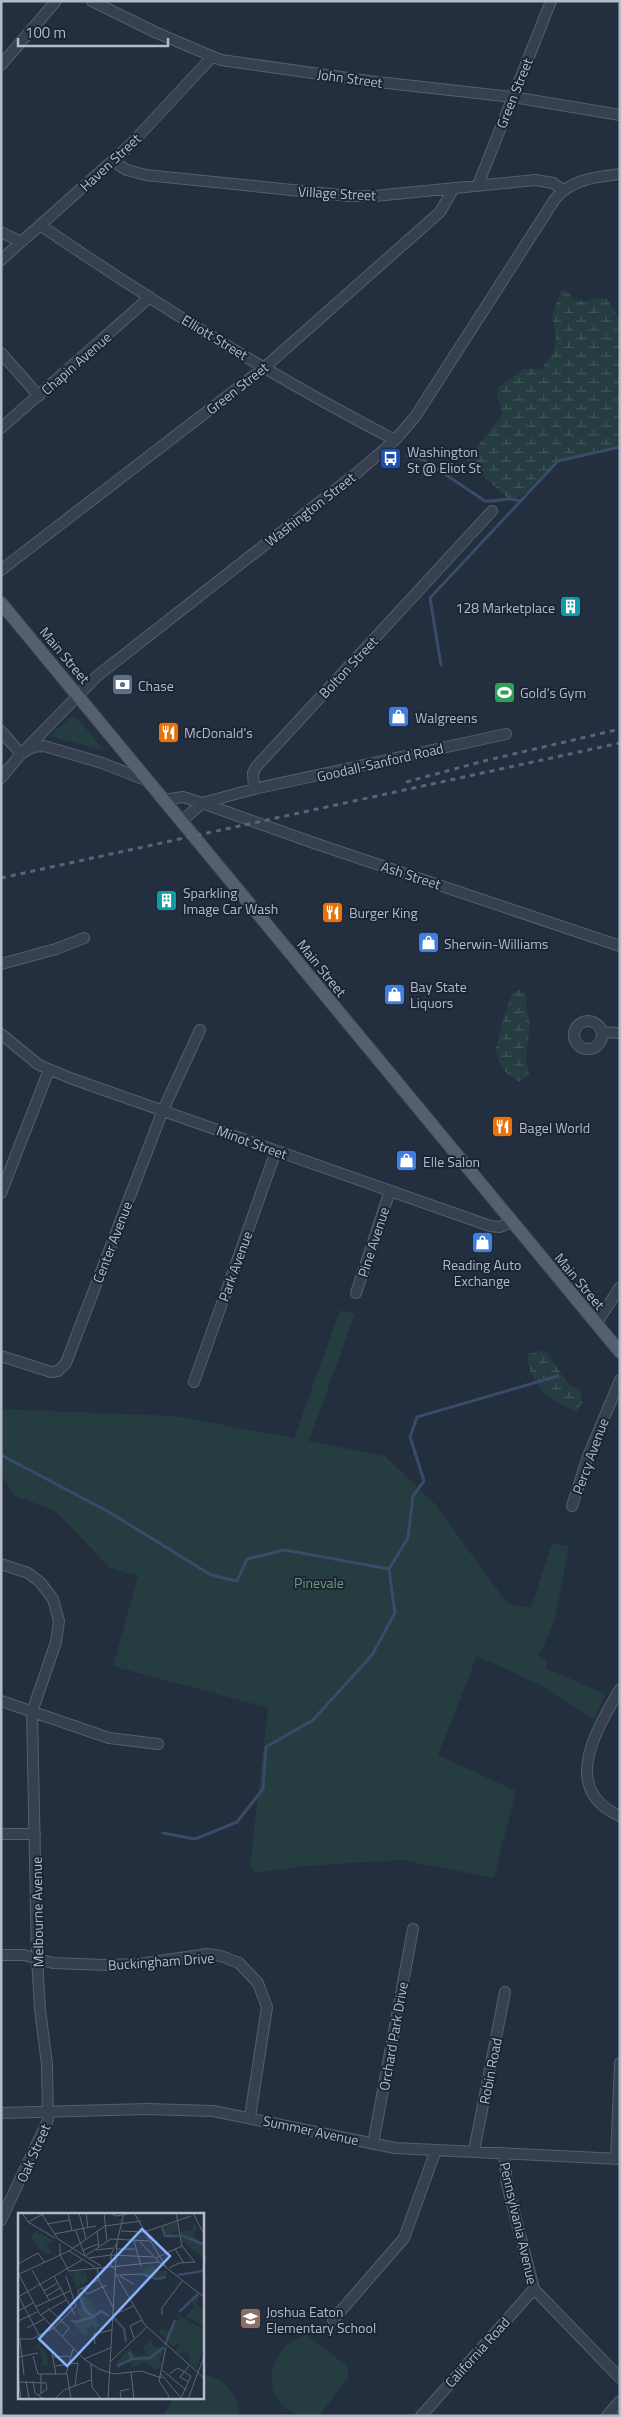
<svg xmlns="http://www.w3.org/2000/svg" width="621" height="2417" viewBox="0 0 621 2417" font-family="'Titillium Web',sans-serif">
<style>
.wetland{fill:url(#wetland-marsh)}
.green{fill:#253c40}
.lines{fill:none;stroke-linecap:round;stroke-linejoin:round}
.stream{stroke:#384b69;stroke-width:3}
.minor-casing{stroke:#555e6d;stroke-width:12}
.major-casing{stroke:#404958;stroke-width:14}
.minor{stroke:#37404f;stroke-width:10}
.major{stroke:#555f6f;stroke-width:12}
.rail{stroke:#596476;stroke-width:3;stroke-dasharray:5 5;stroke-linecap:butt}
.labels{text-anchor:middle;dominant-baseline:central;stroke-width:4;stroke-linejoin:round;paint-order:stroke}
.street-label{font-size:14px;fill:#b3bbca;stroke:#1c2534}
.poi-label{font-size:14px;fill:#b3bbca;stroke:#1c2534;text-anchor:start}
.park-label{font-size:14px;fill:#699c76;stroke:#1c2534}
.inset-river{fill:none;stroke:#384b69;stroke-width:2.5}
.inset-road{fill:none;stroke:#5d6677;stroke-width:1}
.view{fill:#86b1fc;fill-opacity:0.15;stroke:#86b1fc;stroke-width:2.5}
.inset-edge{fill:none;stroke:#b3bbca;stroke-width:2.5}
</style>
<defs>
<pattern id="wetland-marsh" width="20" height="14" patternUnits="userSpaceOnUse" patternTransform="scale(1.25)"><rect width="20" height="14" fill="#253c40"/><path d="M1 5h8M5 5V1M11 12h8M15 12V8" fill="none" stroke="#42565a"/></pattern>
</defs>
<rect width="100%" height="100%" fill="#232e3f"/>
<path class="wetland" d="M565,290L575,300L581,301L603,298L608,300L620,320V448L559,461L528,492L511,501L466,461L501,416C504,405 494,398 498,388L523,369H541L554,352L556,336L552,317L560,291Z
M519,990L527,994L526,1008L530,1023L526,1057L529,1074L520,1082C509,1079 497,1063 496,1052C495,1045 508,1000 513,994C515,991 516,991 519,990Z
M545,1350L566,1381L570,1386L580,1390L582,1403L577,1412C567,1407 557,1403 548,1396C539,1389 523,1365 529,1354Z"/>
<path class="green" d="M74,717L78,719L105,751L50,736L69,718Z
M340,1310L355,1314L309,1441L385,1456L435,1504L507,1603L531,1608L552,1543L569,1546L555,1620L539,1656L547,1661L546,1668L605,1694L594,1720L540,1685L477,1656L438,1755L516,1791L494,1878L401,1860L305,1866L256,1873L250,1866L268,1708L113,1666L138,1576L110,1568L54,1510L14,1496L1,1475V1409L175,1416L294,1438Z
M307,2335L347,2366L349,2377L319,2416C313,2416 305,2417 300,2415C257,2404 266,2344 307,2335Z
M203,2374C224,2378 239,2394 239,2416H162L174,2398H202Z"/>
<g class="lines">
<path class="stream" d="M407,456L424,460L485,501C501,502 503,496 520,501
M441,665L430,598L558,461L620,447
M1,1455L109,1512L211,1575L237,1581L247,1559L285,1550L389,1569L408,1538L413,1496L424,1481L410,1437L417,1417L558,1376
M163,1833L195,1839L237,1822L263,1789L266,1747L313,1720L372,1655L395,1613L389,1569"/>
<defs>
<path id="minor" d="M92,1L157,33L221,60L369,81L513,97L620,115
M1,65L56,1
M112,161L127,170L146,175L350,196H375L535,180L553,183L563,190
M478,185L551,1
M40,225C154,303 273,377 395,440
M1,232L21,242
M1,260L129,146L212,57
M1,353L39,396
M1,428L150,297
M1,570L265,367L440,212L454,188
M1,731L21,754L33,747L44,746L102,763L148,781
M1,778L21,754L97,676L358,472L395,440L415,417L555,199C572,179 595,177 620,174
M254,789L506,734
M164,800L183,797L202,803L311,842L620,946
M182,821L202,803L254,789L253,773L256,767L492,511
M1,964L56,949L84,938
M574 1035a14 14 0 1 1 28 0a14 14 0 1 1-28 0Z
M602,1032L620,1033
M1,1034L39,1065L70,1078L490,1226L500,1227L512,1222
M1,1193L49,1070
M356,1293L390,1191
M596,1324L620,1287
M1,1356L51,1372L58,1371L66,1363L163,1110L200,1030
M194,1382L276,1151
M572,1506L588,1456L620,1380
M1,1564L28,1573L40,1582L53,1599L59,1621L56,1642L32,1712L37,1958L40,2009L47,2064L48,2120L1,2220
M620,1689C597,1729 559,1789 620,1816
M1,1701L109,1738L158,1744
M1,1834H35
M1,1955H24L53,1963L106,1965L139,1964L207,1954L221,1956L239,1963L258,1983L267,2007L250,2117
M1,2113L147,2109L213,2111L395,2148L620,2159
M373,2144L413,1929
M474,2151L505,1992
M504,2153L507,2184L534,2289L620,2378
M616,2159L620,2063
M333,2320L404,2238L436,2150
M421,2416L534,2289
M607,2416L620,2401"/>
<path id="major" d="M1,603L620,1352"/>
</defs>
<use href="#minor" class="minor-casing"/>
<use href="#major" class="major-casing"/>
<use href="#minor" class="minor"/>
<use href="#major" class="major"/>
<path class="rail" d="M406,782L484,761L620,729
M1,878L620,743"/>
</g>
<defs>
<symbol id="bus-square" viewBox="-11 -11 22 22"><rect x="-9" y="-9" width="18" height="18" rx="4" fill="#1a4fb4" stroke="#1c2534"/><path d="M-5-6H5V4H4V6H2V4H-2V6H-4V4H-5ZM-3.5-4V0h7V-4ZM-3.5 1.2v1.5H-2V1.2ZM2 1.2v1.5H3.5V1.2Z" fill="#fff"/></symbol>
<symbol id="building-square" viewBox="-11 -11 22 22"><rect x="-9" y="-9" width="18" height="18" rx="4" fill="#0f9aa8" stroke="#1c2534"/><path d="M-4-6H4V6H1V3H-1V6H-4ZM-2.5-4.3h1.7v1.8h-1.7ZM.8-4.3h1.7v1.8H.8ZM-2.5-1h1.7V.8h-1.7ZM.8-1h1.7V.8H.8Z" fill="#fff"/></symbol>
<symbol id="bank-square" viewBox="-11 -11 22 22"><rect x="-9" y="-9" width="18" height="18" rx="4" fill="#5c6f8a" stroke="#1c2534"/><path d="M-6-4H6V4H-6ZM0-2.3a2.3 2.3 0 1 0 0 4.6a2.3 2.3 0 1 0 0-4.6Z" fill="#fff"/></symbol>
<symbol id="stadium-square" viewBox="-11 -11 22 22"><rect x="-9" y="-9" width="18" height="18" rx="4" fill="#2e9e5b" stroke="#1c2534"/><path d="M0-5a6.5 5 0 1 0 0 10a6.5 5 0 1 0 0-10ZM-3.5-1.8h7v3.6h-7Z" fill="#fff"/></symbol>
<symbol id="shop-square" viewBox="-11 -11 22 22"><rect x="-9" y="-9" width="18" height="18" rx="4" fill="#3f7fe0" stroke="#1c2534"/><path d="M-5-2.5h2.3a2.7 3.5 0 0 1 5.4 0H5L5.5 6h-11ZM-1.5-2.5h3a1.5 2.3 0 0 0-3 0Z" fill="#fff"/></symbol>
<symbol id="restaurant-square" viewBox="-11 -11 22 22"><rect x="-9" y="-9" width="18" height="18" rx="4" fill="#e8710a" stroke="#1c2534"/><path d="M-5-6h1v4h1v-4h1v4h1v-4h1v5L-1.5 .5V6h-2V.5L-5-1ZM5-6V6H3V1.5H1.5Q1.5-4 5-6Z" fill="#fff"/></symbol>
<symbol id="school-square" viewBox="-11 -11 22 22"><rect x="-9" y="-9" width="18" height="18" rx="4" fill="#8d6e63" stroke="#1c2534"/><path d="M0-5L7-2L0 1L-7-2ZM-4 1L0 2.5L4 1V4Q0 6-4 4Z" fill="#fff"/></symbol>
</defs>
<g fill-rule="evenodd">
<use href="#bus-square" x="378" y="446" width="25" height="25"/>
<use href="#building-square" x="558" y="594" width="25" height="25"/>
<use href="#bank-square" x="110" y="672" width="25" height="25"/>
<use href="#stadium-square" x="492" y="680" width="25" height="25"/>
<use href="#shop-square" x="386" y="704" width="25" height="25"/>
<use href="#restaurant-square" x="156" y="720" width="25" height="25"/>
<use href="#building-square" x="154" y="888" width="25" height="25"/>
<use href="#restaurant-square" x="320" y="900" width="25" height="25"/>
<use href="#shop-square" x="416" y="930" width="25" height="25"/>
<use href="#shop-square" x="382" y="982" width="25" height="25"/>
<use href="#restaurant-square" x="490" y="1114" width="25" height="25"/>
<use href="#shop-square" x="394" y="1148" width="25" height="25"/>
<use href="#shop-square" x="470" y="1230" width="25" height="25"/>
<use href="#school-square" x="238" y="2306" width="25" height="25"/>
</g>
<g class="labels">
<g class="street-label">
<text transform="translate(350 78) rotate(8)">John Street</text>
<text transform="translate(514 93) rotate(-68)">Green Street</text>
<text transform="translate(110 162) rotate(-43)">Haven Street</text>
<text transform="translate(337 193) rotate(3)">Village Street</text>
<text transform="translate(215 337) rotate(31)">Elliott Street</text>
<text transform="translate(76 363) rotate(-41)">Chapin Avenue</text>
<text transform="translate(237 388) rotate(-38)">Green Street</text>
<text transform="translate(310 509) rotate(-38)">Washington Street</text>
<text transform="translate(65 655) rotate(50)">Main Street</text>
<text transform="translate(348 667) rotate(-47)">Bolton Street</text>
<text transform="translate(380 762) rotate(-13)">Goodall-Sanford Road</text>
<text transform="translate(411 875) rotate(18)">Ash Street</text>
<text transform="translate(322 968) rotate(51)">Main Street</text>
<text transform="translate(252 1142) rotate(20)">Minot Street</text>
<text transform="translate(112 1242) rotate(-69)">Center Avenue</text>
<text transform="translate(373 1242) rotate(-72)">Pine Avenue</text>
<text transform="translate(235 1266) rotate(-70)">Park Avenue</text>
<text transform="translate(580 1281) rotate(50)">Main Street</text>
<text transform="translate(590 1456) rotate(-70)">Percy Avenue</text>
<text transform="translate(37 1912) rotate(-91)">Melbourne Avenue</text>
<text transform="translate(161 1961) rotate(-4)">Buckingham Drive</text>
<text transform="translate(393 2036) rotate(-80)">Orchard Park Drive</text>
<text transform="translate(490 2071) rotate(-79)">Robin Road</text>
<text transform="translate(311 2130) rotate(12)">Summer Avenue</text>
<text transform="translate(33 2153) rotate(-66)">Oak Street</text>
<text transform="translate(519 2223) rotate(77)">Pennsylvania Avenue</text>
<text transform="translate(477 2352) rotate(-48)">California Road</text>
</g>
<g class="poi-label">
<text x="407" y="451">Washington<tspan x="407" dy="16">St @ Eliot St</tspan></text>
<text x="555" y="607" text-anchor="end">128 Marketplace</text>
<text x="138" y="685">Chase</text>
<text x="520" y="692">Gold's Gym</text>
<text x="415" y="717">Walgreens</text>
<text x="184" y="732">McDonald's</text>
<text x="183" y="892">Sparkling<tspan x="183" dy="16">Image Car Wash</tspan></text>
<text x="349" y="912">Burger King</text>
<text x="444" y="943">Sherwin-Williams</text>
<text x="410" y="986">Bay State<tspan x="410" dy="16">Liquors</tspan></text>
<text x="519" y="1127">Bagel World</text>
<text x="423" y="1161">Elle Salon</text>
<text x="482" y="1264" text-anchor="middle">Reading Auto<tspan x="482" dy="16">Exchange</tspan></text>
<text x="266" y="2311">Joshua Eaton<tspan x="266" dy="16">Elementary School</tspan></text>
</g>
<g class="park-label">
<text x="319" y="1582">Pinevale</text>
</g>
</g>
<g transform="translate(18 2213)">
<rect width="186" height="186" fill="#232e3f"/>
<path d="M175,10L179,14L176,23L184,30L171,25L186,32V46L164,28L162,19L174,17ZM18,18L36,28L28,31L34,40H25L12,24ZM137,53L139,58H151L145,68L126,61L125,57ZM179,81L182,83L178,90L184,95L186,93V114L168,103L176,94L173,88L161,99ZM159,101L173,109L170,115L174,110L186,116V134L178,156L172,150L170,140H157L163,127L156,134L150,129L148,132L147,123L141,121L143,115L149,119L154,115L157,107H161ZM132,125L136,134L146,135L141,148L146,152L137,157L126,149L114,154L112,150H107L99,157V149L111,135L119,143L128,141L125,131L129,133ZM23,127L22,134L29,139L30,153L25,152L22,137L9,133L17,134Z" fill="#253c40"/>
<path d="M159,9L160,18L147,23L143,13ZM63,57L64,60H68L70,68L59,74L50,58L56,62L55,58ZM61,77L76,94L84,91L77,95L79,111H84L78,115V120L75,112L69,115L71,120L67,123L56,112L63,105L58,97L63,94Z" fill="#253c40"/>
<path class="inset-river" d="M144,14L147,23H161M163,22L187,32M124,61L138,66L148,64M160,62L185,58L187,43M60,79L67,97L75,104L83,98L91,103M161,99L180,81M96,105L106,116L108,129M53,107L57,109L75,104M147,132L157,107M111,139L115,146L132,145L146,134M99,153L114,146"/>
<path class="inset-road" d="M4,0L10,9L37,25M23,0L40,26L83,53M50,0L54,18M61,0L68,26M68,0L70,15M86,0L89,28M91,0L99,3L114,0M116,0L148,54M175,0L187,23M10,9L27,0M29,11L52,7M58,18L67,43L93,26L131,28M79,18L81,34M103,18L126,19L173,3M36,21L78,13M116,28L123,53M122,29L141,49L187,85M42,31V42L51,58L141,49M99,36H117M157,36L166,50M65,37L80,31M78,37L95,35M51,38L77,54M71,45L93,42L136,44M138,45L164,33M0,51L20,40L27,50M79,54L81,67L95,94M151,55L161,50L177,49L164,33L158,0M14,57L31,87M97,57L93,52V41L99,30M0,60L21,100L66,146L81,156L96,161L123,158L144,165M97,60L127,112L187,166M1,61L51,38L87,13L123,8M99,62L124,61M36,63L57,102M102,63L116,71M65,75L69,81L89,72M26,78L39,70M59,78L80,67M29,83L42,75M0,84L64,47M1,84L21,122M17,94L52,78M30,95L51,115L45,123M0,98L15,90M22,102L48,87M95,102L116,93M144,102V95L164,68M0,108L19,99M9,115L26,106M116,125L112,113L124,107M0,126H14L36,115L58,93L48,63M2,127L6,162M77,131L76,121L94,117M148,134L141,168L151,183L149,186M34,141L38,162M15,143L20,161H49L53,186M0,144L20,140M35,144L51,143M66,146L92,135M93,148L129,114M73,151L74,174L83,186M37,153L60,150L57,173M144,157L168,177M113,159L116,186M48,161L55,136M143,161L163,185L173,163L160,155L151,161M0,164L3,186M8,168L11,186M15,168L17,180L26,186M1,169L28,170L29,176L21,182M171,169L162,164L171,153M23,180V162M37,186L46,177L73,167M90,186L99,29L106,0M103,186L102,178L111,176M170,186L187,141"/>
<path class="view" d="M124,16L152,43L49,153L21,126Z"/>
<rect width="186" height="186" class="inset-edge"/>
</g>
<rect width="621" height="2417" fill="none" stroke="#b3bbca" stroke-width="5"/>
<path d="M18 38v8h150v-8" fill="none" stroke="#b3bbca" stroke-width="2.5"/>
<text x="25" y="38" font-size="15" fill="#b3bbca" stroke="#1c2534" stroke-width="4" paint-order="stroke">100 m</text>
</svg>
